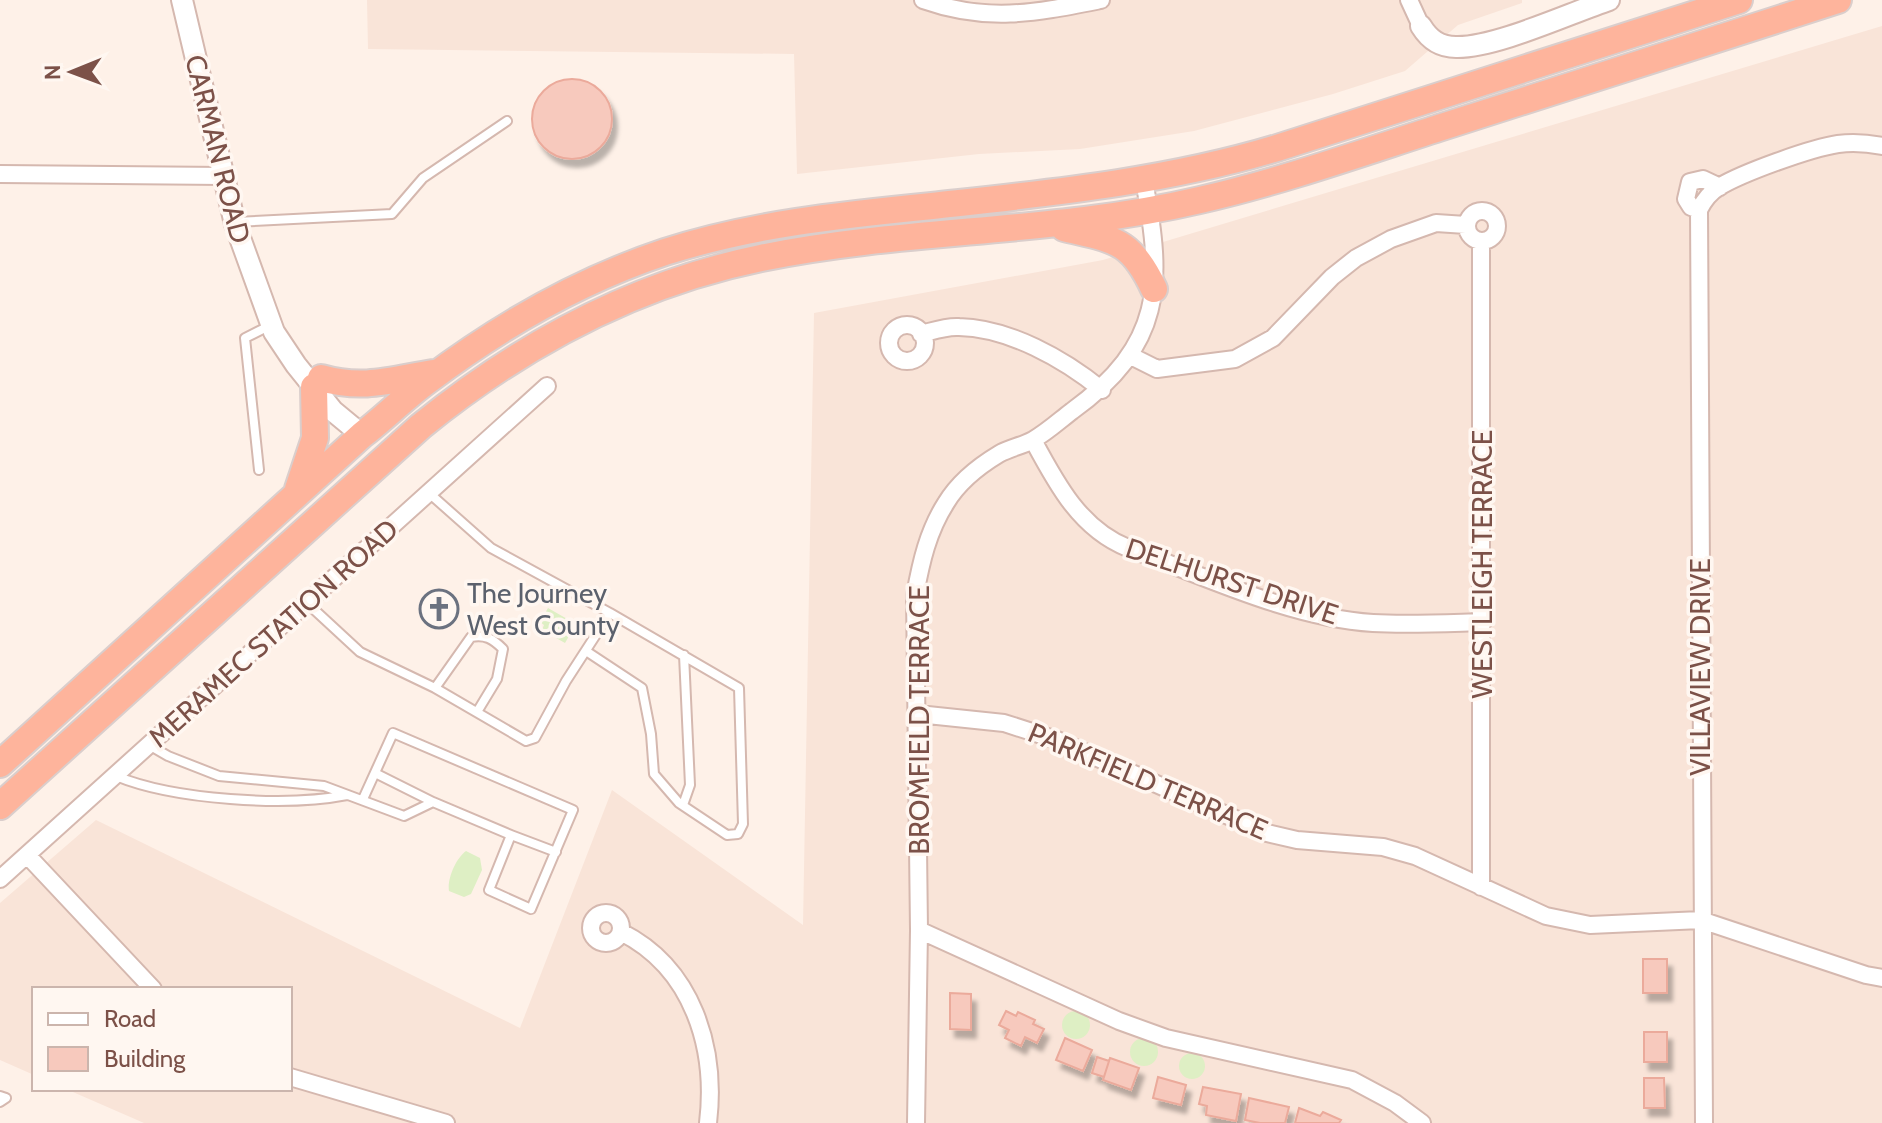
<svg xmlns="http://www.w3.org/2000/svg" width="1882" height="1123" viewBox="0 0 1882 1123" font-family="Cabin,sans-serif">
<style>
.residential{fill:#f9e4d8}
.green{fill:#deefc4}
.building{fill:#f7c9bd;stroke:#ebaa9b;stroke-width:2;filter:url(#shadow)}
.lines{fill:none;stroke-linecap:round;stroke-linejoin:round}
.service-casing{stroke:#d5b8af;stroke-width:12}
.minor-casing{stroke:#d5b8af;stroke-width:20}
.tertiary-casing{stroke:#d5b8af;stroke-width:24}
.trunk-casing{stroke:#dacecc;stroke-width:30}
.service{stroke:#fff;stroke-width:8}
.minor{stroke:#fff;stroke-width:16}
.tertiary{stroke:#fff;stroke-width:20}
.trunk{stroke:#feb49c;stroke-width:26}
.labels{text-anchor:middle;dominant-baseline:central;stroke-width:7;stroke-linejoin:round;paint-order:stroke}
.street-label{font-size:28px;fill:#7c5148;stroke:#fff7f1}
.worship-label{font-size:28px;fill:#5b616d;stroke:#fff7f1;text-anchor:start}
</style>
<defs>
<filter id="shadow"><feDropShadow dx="5" dy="8" stdDeviation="2" flood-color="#0004"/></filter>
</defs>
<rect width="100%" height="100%" fill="#fef1e8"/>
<path class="residential" d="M367,0H1522V3L1458,25L1405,71L1333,94L1194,131L1080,149L979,154L797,174L794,54L368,49Z
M1882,26V1123H144L66,1089H290V989H34V1075L0,1060V903L96,820L520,1028L612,790L803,925L814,313L1103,260Z"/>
<path class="green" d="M548,608L576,624L565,643L542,630L544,625L540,622Z
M466,851L480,858L482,870L471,894L464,897L449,891C447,879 456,858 466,851Z
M1062 1025a14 14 0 1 1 28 0a14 14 0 1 1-28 0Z
M1130 1052a14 14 0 1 1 28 0a14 14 0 1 1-28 0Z
M1179 1066a13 13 0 1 1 26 0a13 13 0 1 1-26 0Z"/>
<path class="building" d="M532 119a40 40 0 1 1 80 0a40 40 0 1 1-80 0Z
M1643,959H1667V993H1643Z
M950,993L971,994V1030L950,1029Z
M1006,1011L1016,1016L1018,1012L1035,1020L1033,1024L1044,1029L1037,1043L1025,1037L1021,1046L1005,1038L1009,1030L999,1025Z
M1644,1032H1667V1062H1644Z
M1065,1038L1092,1050L1083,1071L1056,1060Z
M1097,1057L1109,1061L1104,1077L1092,1073Z
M1110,1058L1139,1068L1131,1090L1103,1080Z
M1158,1077L1186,1085L1181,1105L1153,1098Z
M1644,1078H1664L1665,1108H1644Z
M1203,1087L1241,1094L1236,1121L1206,1115L1207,1106L1199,1104Z
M1249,1098L1289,1107L1285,1123H1260L1245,1120Z
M1299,1108L1320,1116L1323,1112L1341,1120L1339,1123H1295Z"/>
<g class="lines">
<defs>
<path id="service" d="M235,222L392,214L423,178L507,121
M259,470L245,338L269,326
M307,603L360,652L435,688L526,741L535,738L566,681L610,613L491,548L429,493
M586,651L642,688L651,734L654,774L679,803L727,835L738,834L743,824L739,688L610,613
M435,688L471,637C485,634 493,639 503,649L497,679L477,712
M149,745L168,756L219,776L324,786L404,816L433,802L511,835L489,890L531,909L573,810L393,733L363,799
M375,773L433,802
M116,776C174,800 286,807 347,795
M683,805L690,785L684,655
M511,835L556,852
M0,1096L6,1098L0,1102"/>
<path id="minor" d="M923,0C988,23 1035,13 1101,0
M1409,0L1421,26
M0,174L224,176
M1699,210L1691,207L1686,199L1690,182L1703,179L1720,187
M1467 226a15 15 0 1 1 30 0a15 15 0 1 1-30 0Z
M1481,242V887
M889 343a18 18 0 1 1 36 0a18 18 0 1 1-36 0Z
M921,334C933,331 946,326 959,327C1009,328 1064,359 1102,390
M1131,356L1157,369L1235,359L1273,338L1332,277L1356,258L1391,239L1436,223L1466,225
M1033,440C1056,483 1080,529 1128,548C1204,576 1291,618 1373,623C1409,625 1447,623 1483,622
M918,714L1004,723L1057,740L1267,833L1297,840L1383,847L1415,856L1546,916L1590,925L1701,920L1866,975L1882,978
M27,855L153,989
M0,879L547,386
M591 928a15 15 0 1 1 30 0a15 15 0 1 1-30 0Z
M919,930L1119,1021L1166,1038L1352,1080L1395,1103L1422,1123
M621,932C693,968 717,1048 708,1123
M290,1077L446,1123
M916,1123L919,930L915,595C921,562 928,531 946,503C958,483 979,466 999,454C1009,448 1022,446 1033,440C1047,432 1059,421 1072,411C1163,345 1164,285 1144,181
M1704,1123L1699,210C1704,200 1709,193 1719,187C1742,173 1811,148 1838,144C1853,142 1867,143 1882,146"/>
<path id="tertiary" d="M182,0L235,224L274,332L296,365L333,411L362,435
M1421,26C1429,39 1439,47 1456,47C1495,48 1570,13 1609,0"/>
<path id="trunk" d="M1064,228C1114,240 1131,239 1154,289
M321,378C363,390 391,380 433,373
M298,489L315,438L314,387
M0,764L362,435C384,418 404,398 427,381C500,326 578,281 665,252C752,224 841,215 932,206C1049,193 1164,182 1277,148L1739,0
M0,806L421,426C521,345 634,284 761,258C906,228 1056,234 1200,200C1283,181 1364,152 1445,126C1576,85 1707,42 1838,0"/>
</defs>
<use href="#service" class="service-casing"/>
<use href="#minor" class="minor-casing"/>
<use href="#tertiary" class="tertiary-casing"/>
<use href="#trunk" class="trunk-casing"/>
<use href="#service" class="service"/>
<use href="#minor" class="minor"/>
<use href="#tertiary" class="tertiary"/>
<use href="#trunk" class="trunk"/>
</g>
<defs>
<symbol id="church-ring" viewBox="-11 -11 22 22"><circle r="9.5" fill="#fff7f1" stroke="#6b7280" stroke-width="1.5"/><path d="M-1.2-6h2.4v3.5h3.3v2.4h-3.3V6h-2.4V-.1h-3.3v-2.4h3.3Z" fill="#6b7280"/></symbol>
</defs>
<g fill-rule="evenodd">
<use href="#church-ring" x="417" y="587" width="44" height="44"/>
</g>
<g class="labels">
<g class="street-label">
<text transform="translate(218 149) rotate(76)">CARMAN ROAD</text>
<text transform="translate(1482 564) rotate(-90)">WESTLEIGH TERRACE</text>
<text transform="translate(1232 581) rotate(18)">DELHURST DRIVE</text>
<text transform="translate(273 633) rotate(-42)">MERAMEC STATION ROAD</text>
<text transform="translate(1700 667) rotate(-90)">VILLAVIEW DRIVE</text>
<text transform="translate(919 720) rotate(-90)">BROMFIELD TERRACE</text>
<text transform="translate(1148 781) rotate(23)">PARKFIELD TERRACE</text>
</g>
<g class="worship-label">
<text x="467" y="593">The Journey<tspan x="467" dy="32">West County</tspan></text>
</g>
</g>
<rect x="32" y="987" width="260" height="104" fill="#fff7f1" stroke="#cbb5ad" stroke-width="2"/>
<rect x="48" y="1013" width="40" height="12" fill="#ffffff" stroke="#cbb5ad" stroke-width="2"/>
<text x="104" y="1027" font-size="24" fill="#7c5148">Road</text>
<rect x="48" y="1047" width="40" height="24" fill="#f7c9bd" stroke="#cbb5ad" stroke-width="2"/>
<text x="104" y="1067" font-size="24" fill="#7c5148">Building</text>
<g transform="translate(72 72) rotate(269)" stroke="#fff7f1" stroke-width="6" paint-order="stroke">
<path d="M0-6L14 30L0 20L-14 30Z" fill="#7c5148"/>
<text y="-12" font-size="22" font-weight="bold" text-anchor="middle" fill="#7c5148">N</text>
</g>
</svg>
